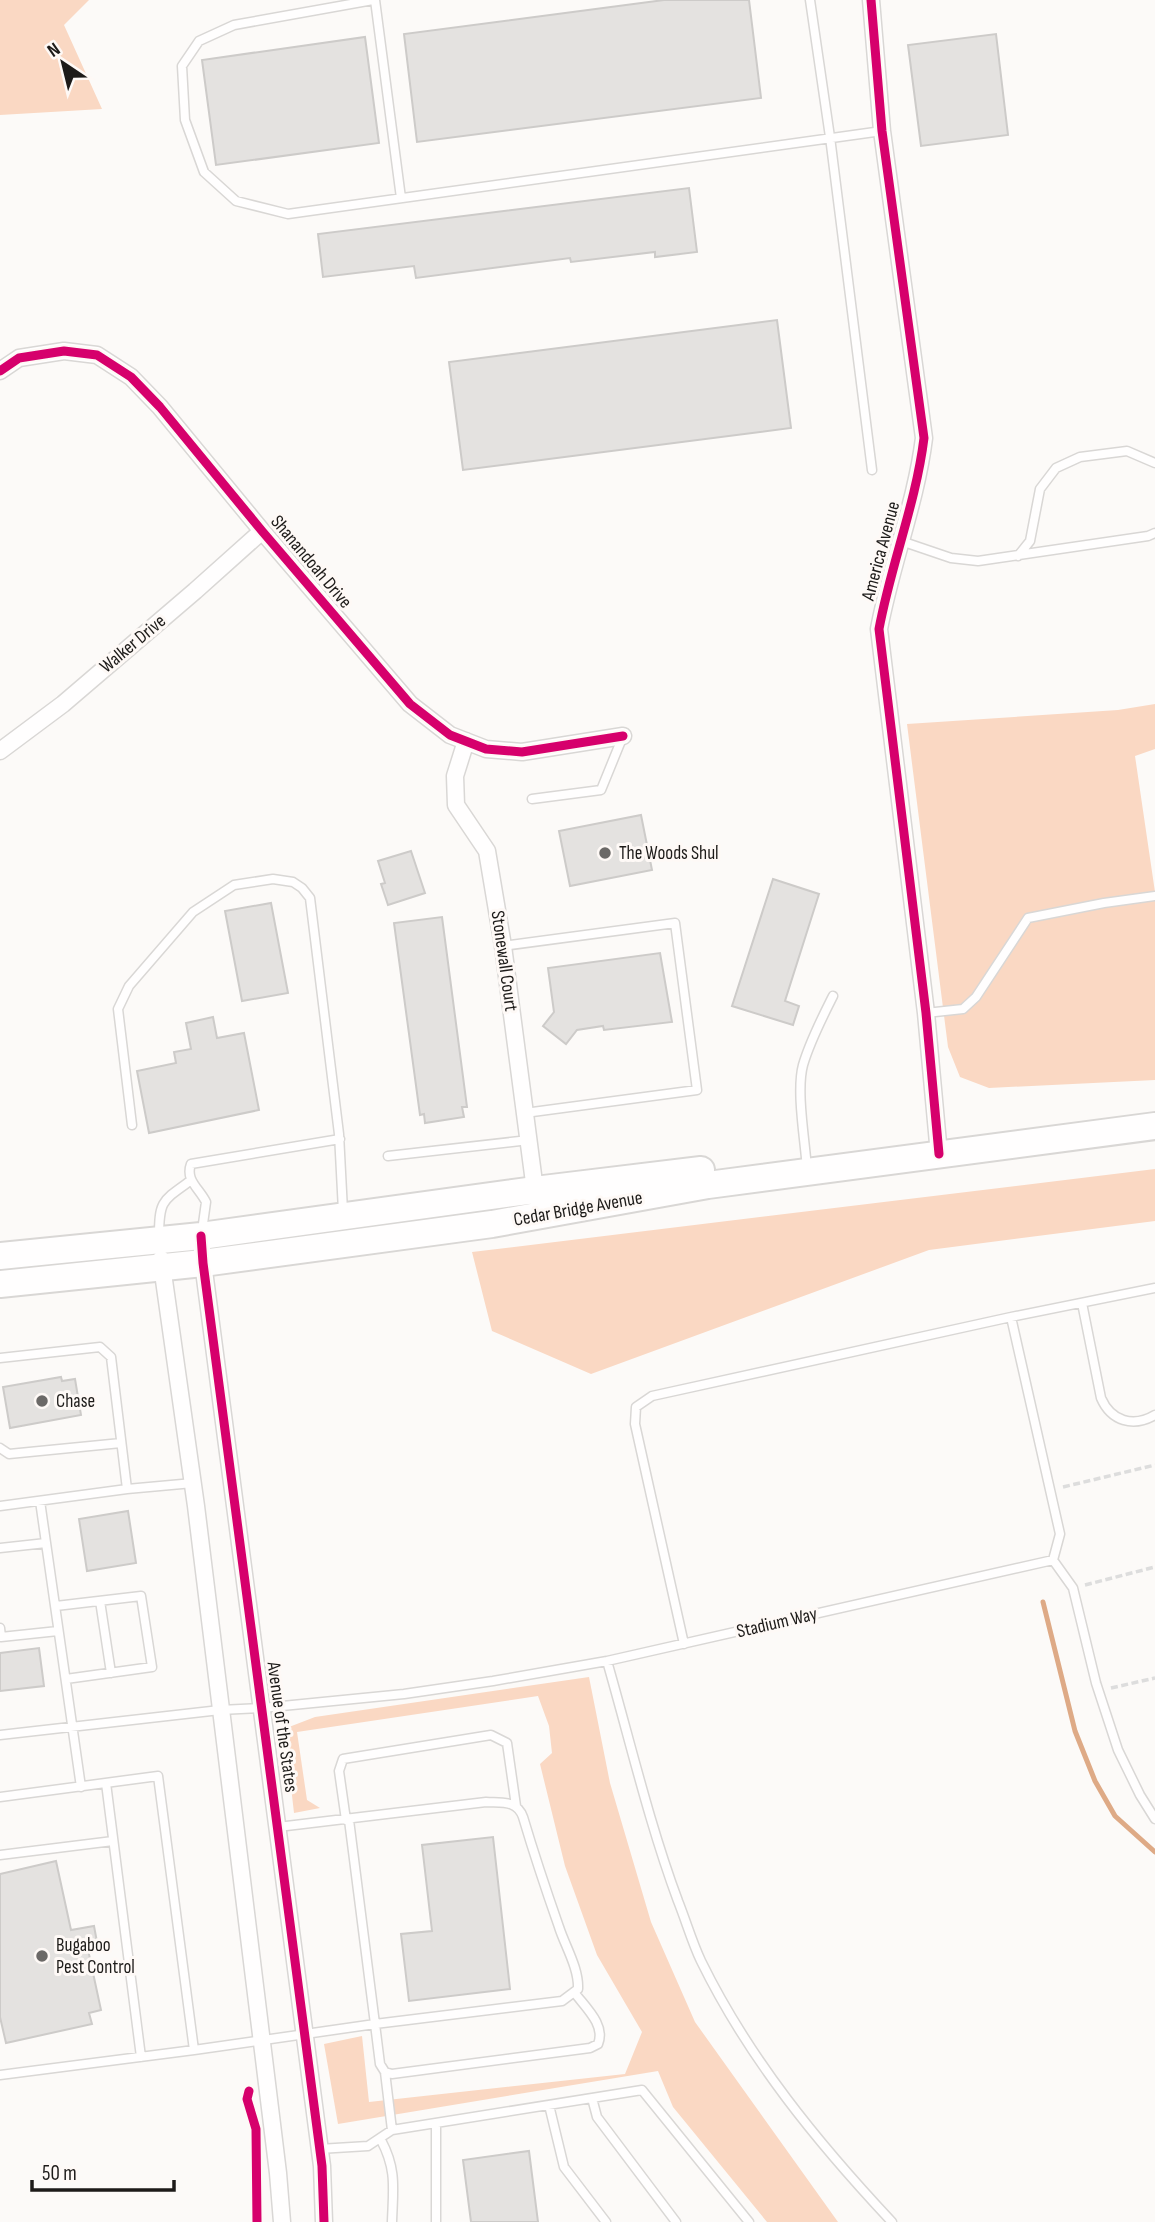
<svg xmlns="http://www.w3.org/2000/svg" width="1155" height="2222" viewBox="0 0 1155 2222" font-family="'Sofia Sans Condensed',sans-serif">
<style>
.green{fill:#fad8c3}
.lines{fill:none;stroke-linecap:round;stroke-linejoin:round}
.stream{stroke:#deaa86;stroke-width:5}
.building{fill:#e4e2e0;stroke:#cdcbc9;stroke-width:2}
.service-casing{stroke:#d9d7d5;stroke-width:11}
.minor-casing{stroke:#d9d7d5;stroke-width:19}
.primary-casing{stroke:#d9d7d5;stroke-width:30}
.path{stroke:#ddd;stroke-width:3.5;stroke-dasharray:7 3.5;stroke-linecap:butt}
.service{stroke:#fffefe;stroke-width:8}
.minor{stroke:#fffefe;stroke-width:16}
.primary{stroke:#fffefe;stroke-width:26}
.cycleway-casing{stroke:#fef9f6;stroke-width:13}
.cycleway{stroke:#d6006c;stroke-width:9}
.poi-dot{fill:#6b6967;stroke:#fef9f6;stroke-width:2.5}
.labels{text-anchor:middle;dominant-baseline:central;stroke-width:6;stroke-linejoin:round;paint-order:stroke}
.street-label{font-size:19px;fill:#1d1b19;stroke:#fef9f6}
.poi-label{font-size:19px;fill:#1d1b19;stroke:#fef9f6;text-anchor:start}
</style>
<rect width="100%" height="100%" fill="#fcfaf8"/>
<path class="green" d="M0,0H89L64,25L102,109L0,115Z
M1155,704V749L1135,756L1155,892V1080L989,1088L960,1077L948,1047L907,724L1118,710Z
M1155,1169V1221L929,1250L591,1374L492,1331L472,1252Z
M589,1677L610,1783L651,1922L695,2022L838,2222H767L673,2107L658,2071L338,2124L324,2044L362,2036L369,2102L625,2074L642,2032L597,1955L565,1866L540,1764L552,1753L549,1726L538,1696L297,1732L307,1800L320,1808L294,1813L286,1743L289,1727L315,1717Z"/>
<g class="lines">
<path class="stream" d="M1043,1602L1075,1731L1095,1781L1115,1816L1155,1852"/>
</g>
<path class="building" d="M664,0H749L761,98L417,142L404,34Z
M996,34L1008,135L921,146L908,45Z
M365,37L379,143L216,165L202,60Z
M689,188L697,252L655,257V252L571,262L570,258L416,278L414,266L323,277L318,234Z
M777,320L791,428L463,470L449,362Z
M641,815L652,870L570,886L559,831Z
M411,851L425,893L388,905L381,884L385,883L378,861Z
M773,879L819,894L785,1001L799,1006L793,1025L732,1006Z
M271,903L288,993L242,1001L225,911Z
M442,917L467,1107H462L464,1117L425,1123L424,1114L420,1115L394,923Z
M660,953L672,1022L604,1030L603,1026L577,1030L566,1044L543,1026L554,1012L548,968Z
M213,1017L217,1038L244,1033L259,1110L149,1133L137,1071L176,1063L174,1052L191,1049L186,1023Z
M61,1377L62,1381L75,1379L81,1415L10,1428L3,1387Z
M128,1511L136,1563L87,1571L79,1519Z
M39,1648L44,1686L0,1691V1653Z
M493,1837L510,1989L409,2001L401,1934L432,1931L422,1845Z
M56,1861L71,1930L94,1926L97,1942L87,1945L101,2010L89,2013L92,2024L6,2043L0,2017V1874Z
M529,2151L538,2222H471L463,2160Z"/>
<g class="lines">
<defs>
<path id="service" d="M373,0L234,25L199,41L182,66L185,120L204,172L236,201L288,214L882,131
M375,0L401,198
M810,0L830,137L872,470
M901,541L951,558L978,561L1148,536L1155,533
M1018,556L1030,541L1040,489L1056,468L1080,457L1127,451L1155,463
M532,799L601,790L623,736
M503,946L675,923L697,1090L525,1113
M926,1013L963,1009L976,997L1028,918L1104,903L1155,896
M132,1125L118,1009L129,986L193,912L234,885L273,879L293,882L302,888L310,898L339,1134L343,1211
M388,1156L529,1140
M807,1169C805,1140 796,1091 803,1065C810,1041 822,1018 833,996
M202,1231L206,1202C199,1188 185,1180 191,1164L340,1139
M159,1237C159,1201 162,1201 190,1181
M1082,1303L1101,1398C1111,1421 1133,1428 1155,1415
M1011,1317L1060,1534L1053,1560
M0,1358L100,1347L111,1357L127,1489L193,1483
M0,1448L9,1454L121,1443
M40,1501L81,1787
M0,1506L127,1489
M0,1548L46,1543
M100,1601L111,1673
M56,1606L141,1596L152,1667L66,1679
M0,1628L1,1637L58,1631
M684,1644L635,1424L636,1407L652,1396L1011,1317L1155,1288
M607,1661C630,1741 649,1823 678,1901C686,1921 692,1942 701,1961C749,2059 818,2143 892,2222
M0,1735L220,1710L262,1708L404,1694L493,1681L607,1661L1053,1560L1073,1588L1096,1683L1118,1750L1140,1795L1155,1819
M106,1783L141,2057
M0,1797L158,1776L194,2050L375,2024L380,2064L385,2072L392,2074L590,2048L598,2044C606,2025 585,2007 574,1992
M346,1820L339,1771L343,1759L491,1735L507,1743L516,1806
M278,1827L486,1802C502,1803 517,1800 523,1817C534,1854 546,1890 559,1927C565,1946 579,1968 578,1989L562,2001L375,2024L349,1820
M0,1855L113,1841
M385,2072L392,2130
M0,2075L194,2050
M592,2098L597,2117L676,2222
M549,2105L564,2167L606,2222
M381,2140C397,2170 393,2189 392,2222
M319,2149L368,2146L392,2130L642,2090L749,2222
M436,2222V2123"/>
<path id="minor" d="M871,0L882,131L924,438C916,503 891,564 879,629L926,1013L939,1154
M0,371L19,358L64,351L97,355L131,377L160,407L262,531L410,704L450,735L486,749L522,752L623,736
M466,741L455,776L456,805L487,851L503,946L535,1190
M0,751L63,704L195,591L262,531
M201,1236L203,1263L322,2166L324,2222
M161,1259L196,1506L278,2173L282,2222"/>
<path id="primary" d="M0,1256L201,1236L535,1190L701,1170
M0,1284L203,1263L492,1224L708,1185L1155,1126"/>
</defs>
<use href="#service" class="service-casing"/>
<use href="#minor" class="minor-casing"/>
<use href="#primary" class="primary-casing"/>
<path class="path" d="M1063,1487L1155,1465
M1085,1585L1155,1567
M1111,1688L1155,1678"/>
<use href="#service" class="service"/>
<use href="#minor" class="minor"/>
<use href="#primary" class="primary"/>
<defs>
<path id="cycleway" d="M871,0L882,131L924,438C916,503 891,564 879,629L926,1013L939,1154
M0,371L19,358L64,351L97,355L131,377L160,407L262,531L410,704L450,735L486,749L522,752L623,736
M201,1236L203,1263L322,2166L324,2222
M249,2091L247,2099L256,2129L257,2222"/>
</defs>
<use href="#cycleway" class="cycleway-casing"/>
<use href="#cycleway" class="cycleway"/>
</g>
<g class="poi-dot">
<circle cx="605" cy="853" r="7"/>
<circle cx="42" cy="1401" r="7"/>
<circle cx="42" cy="1956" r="7"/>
</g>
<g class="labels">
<g class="street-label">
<text transform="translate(881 551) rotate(-75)">America Avenue</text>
<text transform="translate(311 562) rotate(50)">Shanandoah Drive</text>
<text transform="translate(133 644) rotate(-40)">Walker Drive</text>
<text transform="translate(504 961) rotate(82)">Stonewall Court</text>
<text transform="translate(578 1209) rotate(-10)">Cedar Bridge Avenue</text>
<text transform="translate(777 1623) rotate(-13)">Stadium Way</text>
<text transform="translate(282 1727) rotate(82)">Avenue of the States</text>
</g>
<g class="poi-label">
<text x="619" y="853">The Woods Shul</text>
<text x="56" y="1401">Chase</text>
<text x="56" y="1945">Bugaboo<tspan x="56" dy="22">Pest Control</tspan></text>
</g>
</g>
<g transform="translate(63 63) rotate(325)" stroke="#fef9f6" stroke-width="5" paint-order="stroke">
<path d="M0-5L12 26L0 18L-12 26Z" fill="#1d1b19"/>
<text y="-10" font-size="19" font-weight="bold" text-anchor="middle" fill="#1d1b19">N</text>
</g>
<path d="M32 2180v10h142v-10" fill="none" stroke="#1d1b19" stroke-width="3.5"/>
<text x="42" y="2180" font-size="21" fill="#1d1b19" stroke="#fef9f6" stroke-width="5" paint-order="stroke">50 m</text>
</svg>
